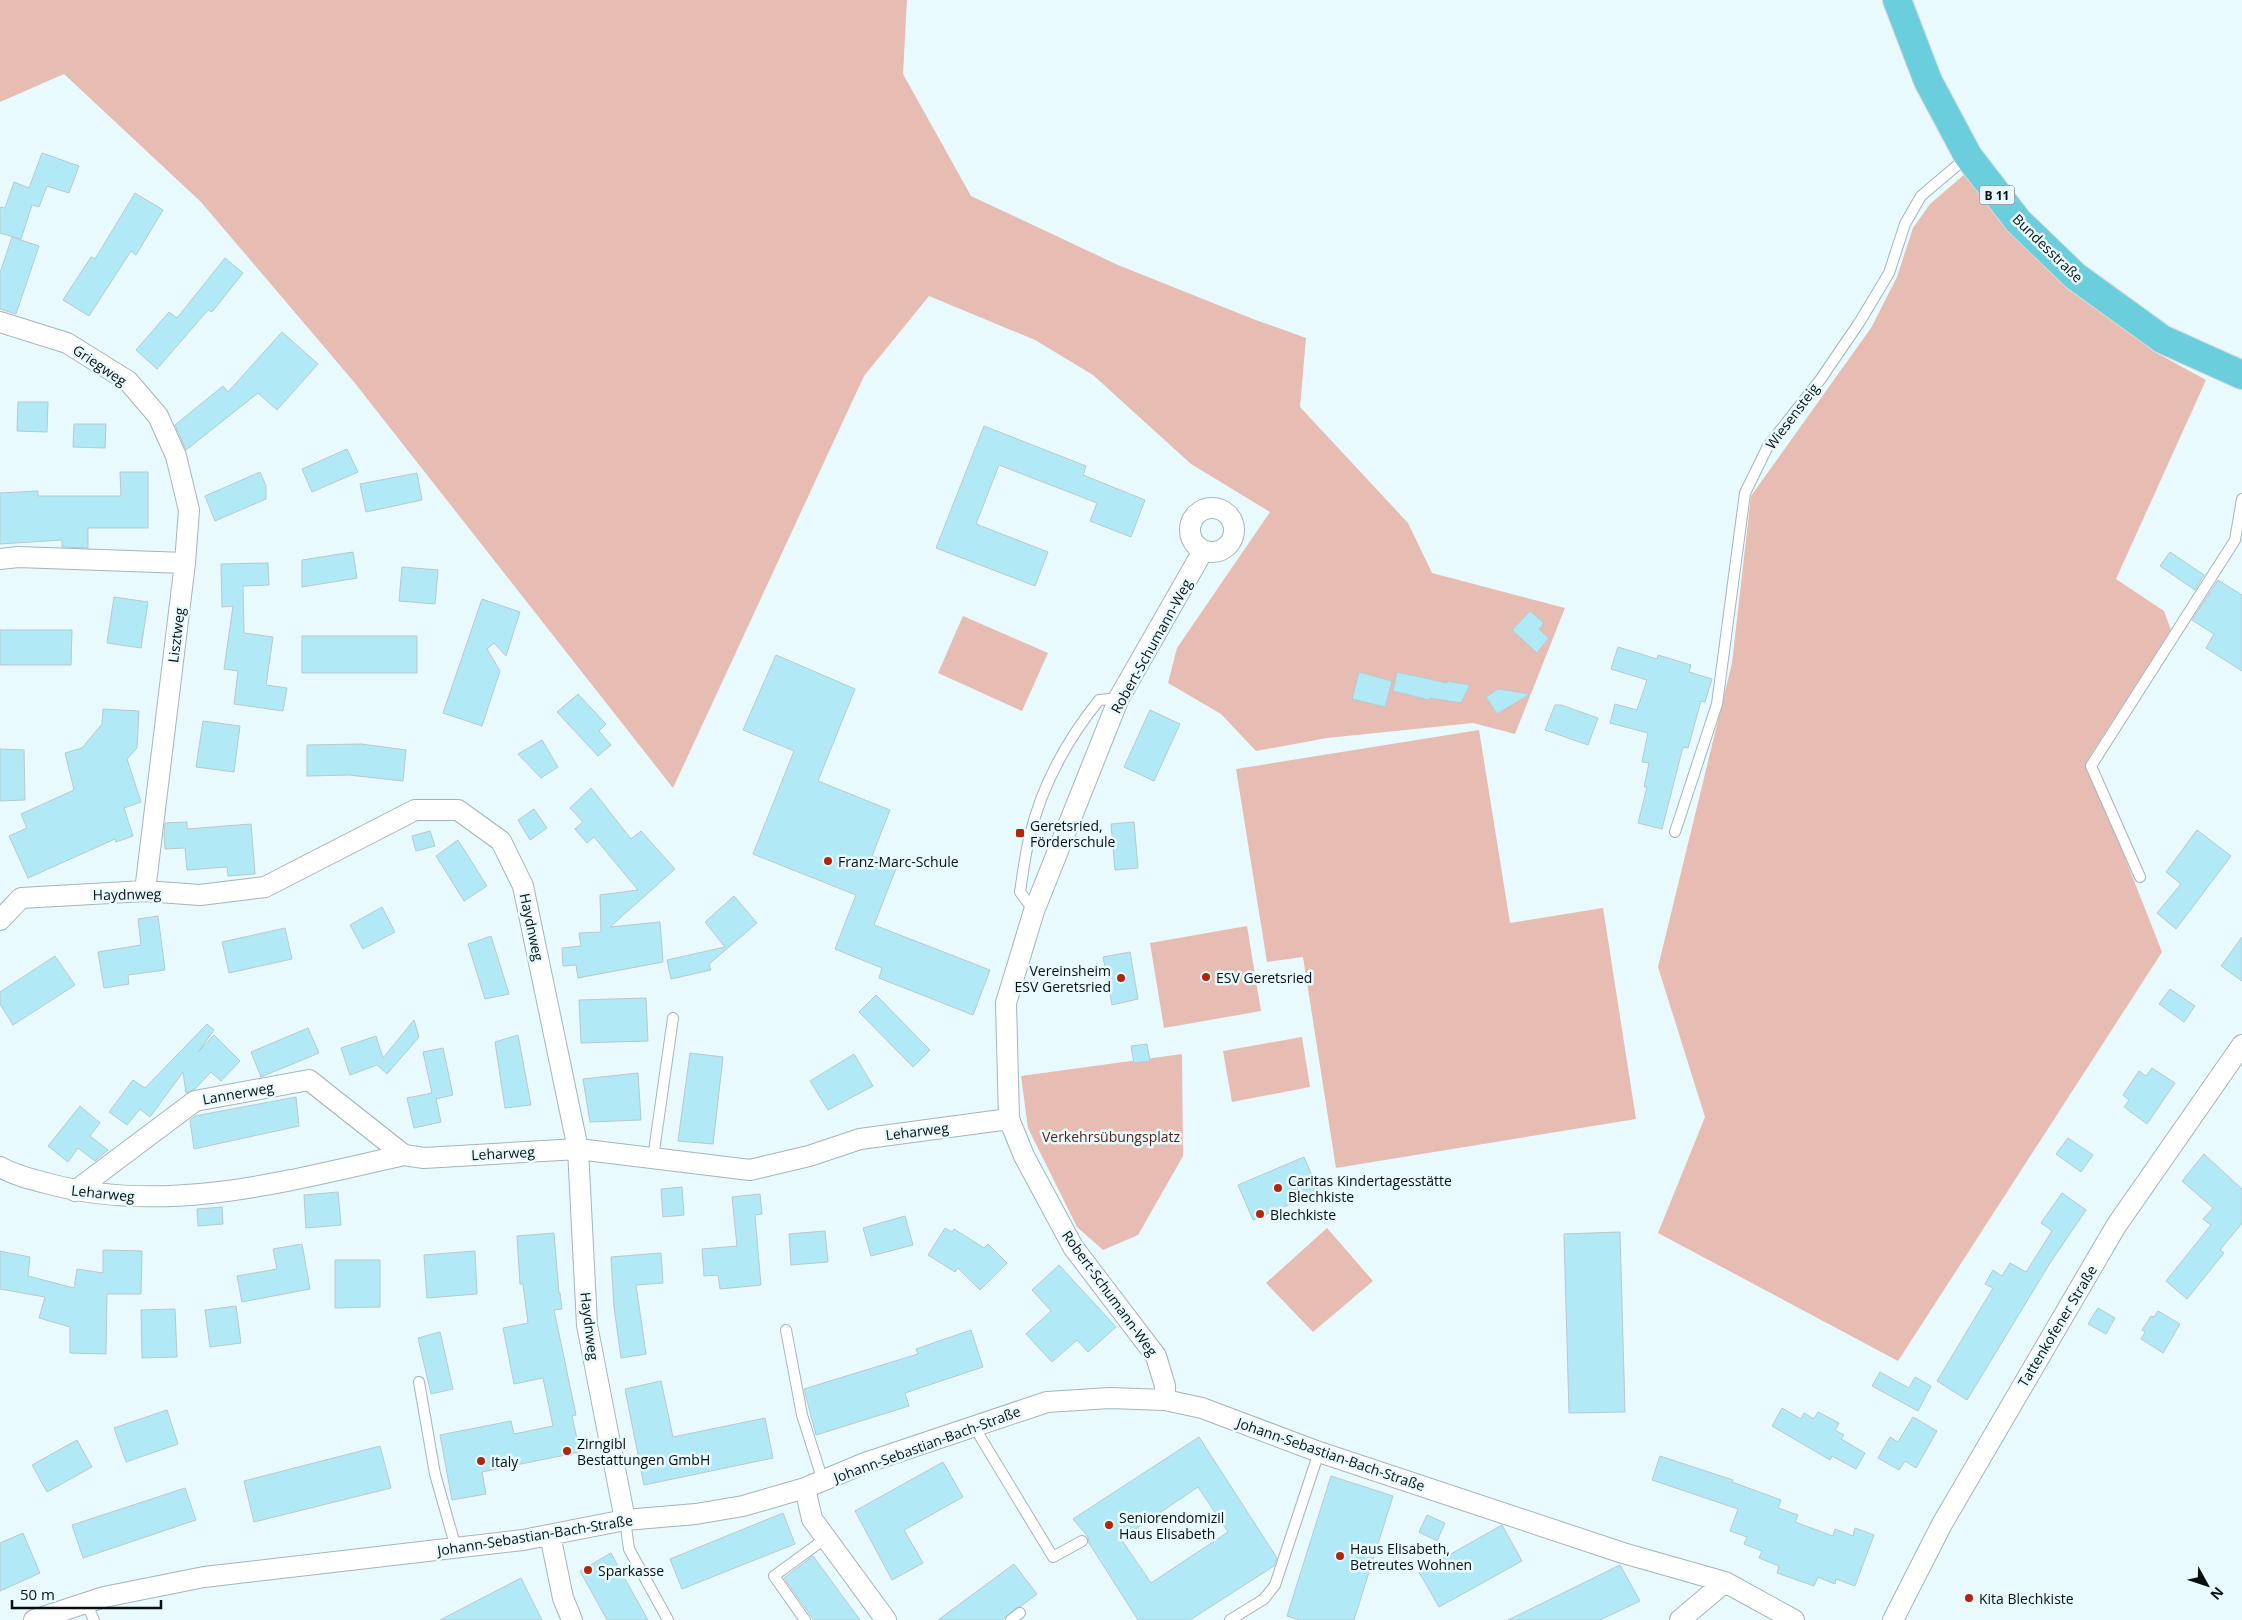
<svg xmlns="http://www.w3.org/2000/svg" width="2242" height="1620" viewBox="0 0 2242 1620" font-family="'Open Sans',sans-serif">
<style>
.green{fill:#e7bcb3}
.building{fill:#b1eaf6;stroke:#b8c9cd;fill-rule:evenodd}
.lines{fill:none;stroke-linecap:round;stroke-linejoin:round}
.lane-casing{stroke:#a4b5b9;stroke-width:12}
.street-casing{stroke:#a4b5b9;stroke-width:22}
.primary-casing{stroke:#d8d9d9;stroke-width:30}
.lane{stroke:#fff;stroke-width:10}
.street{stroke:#fff;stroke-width:20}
.primary{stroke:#6bcedc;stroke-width:28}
.poi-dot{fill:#b2250a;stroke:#e8fafe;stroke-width:2}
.labels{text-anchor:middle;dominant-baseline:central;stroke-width:5;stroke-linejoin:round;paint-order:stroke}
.shield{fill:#e8fafe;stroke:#4c5657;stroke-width:1}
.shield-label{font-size:12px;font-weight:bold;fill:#090f10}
.street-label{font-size:14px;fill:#090f10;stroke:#e8fafe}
.poi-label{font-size:14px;fill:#090f10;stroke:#e8fafe;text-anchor:start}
.park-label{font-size:14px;fill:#5a1e13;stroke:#e8fafe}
</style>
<rect width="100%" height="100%" fill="#e8fafe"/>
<path class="green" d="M0,0H907L903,74L971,196L1118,265L1253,319L1306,338L1300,407L1408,523L1432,573L1565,608L1515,734L1473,723L1327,738L1256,751L1221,714L1168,683L1177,648L1270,512L1191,464L1093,375L1035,340L929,296L864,376L673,788L354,382L201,202L64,74L0,102Z
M1966,173L2067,283L2153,351L2206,380L2116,579L2164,611L2171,630L2087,761L2162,952L1898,1361L1658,1233L1705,1117L1658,967L1732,663L1751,496L1871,328L1897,277L1913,228L1930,204Z
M963,616L1048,653L1022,711L938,673Z
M1479,730L1510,923L1603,908L1636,1119L1336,1168L1303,957L1267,962L1236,769Z
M1247,926L1261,1011L1164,1028L1150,943Z
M1302,1037L1310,1087L1232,1102L1223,1051Z
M1182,1054L1183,1156L1138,1235L1103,1250L1077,1227L1028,1128L1021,1076Z
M1327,1228L1373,1281L1313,1332L1266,1283Z"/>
<path class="building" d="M42,153L79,166L69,193L47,186L39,207L32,205L21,239L0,233V207L5,208L14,182L29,188Z
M135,193L163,210L136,255L131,251L89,316L63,300L91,257L95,259Z
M12,237L39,246L16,314L0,309V273Z
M225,258L243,273L212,312L208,310L157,369L136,350L169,312L177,318Z
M282,332L318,364L277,410L258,393L186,450L175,425L223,386L228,392Z
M18,402H48L47,432L17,431Z
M74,424H106L105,448L73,447Z
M984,426L1086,466L1083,475L1145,500L1131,537L1090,521L1097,503L999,465L976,524L1048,552L1035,586L936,548Z
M347,449L358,472L312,492L302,469Z
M120,472H148V528H88V548L62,547V540L0,544V493L38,491V496H121Z
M260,472L266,486V499L215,521L205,496Z
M417,473L422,500L366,512L360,484Z
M353,552L357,578L302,587V560Z
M2170,552L2204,575L2195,590L2160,566Z
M268,563L269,585L243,586L244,633L273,637L266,685L287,688L283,711L234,704L238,671L224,669L233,606L222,607L221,564Z
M402,567L438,570L435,604L399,601Z
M2218,580L2242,595V671L2206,648L2214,634L2192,620Z
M114,597L148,602L141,648L107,643Z
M482,599L520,612L506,656L494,643L487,649L500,671L482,726L443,713Z
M1530,611L1544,623L1539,629L1549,638L1537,653L1512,630Z
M0,630H72L71,665H0Z
M302,636H417V673H302Z
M1618,647L1657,659L1658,655L1691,665L1689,672L1712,679L1705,702L1701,701L1688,748L1683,747L1662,829L1638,823L1647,787H1644L1649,763L1642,762L1648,733L1610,723L1615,704L1637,710L1647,680L1611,669Z
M776,655L855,689L818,781L890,810L872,856L897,866L874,925L990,970L973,1015L879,978L882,968L835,949L856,895L753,854L794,751L743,730Z
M1359,672L1392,681L1385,707L1352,699Z
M1397,672L1447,683V681L1470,685L1461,703L1430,698L1429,700L1393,691Z
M1498,689L1530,694L1497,714L1486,697Z
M578,694L606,724L599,731L611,745L598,756L557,712Z
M1555,705H1561L1598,718L1588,745L1545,730Z
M103,709L139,711L137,748L127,759L141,802L124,808L133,836L116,842L115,839L28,878L9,836L27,828L21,814L74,790L65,753L82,748L102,724Z
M1150,710L1180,724L1154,781L1124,767Z
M203,721L240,726L234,772L196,767Z
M542,740L558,767L541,778L518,754Z
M361,744L406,750L403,781L349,775L307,776V745Z
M0,749L24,750L25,800L0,801Z
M591,788L631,839L641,831L675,869L610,927L660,922L663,962L578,978L576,965L563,966L562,948L581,946L579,933L601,932L600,895L638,890L594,837L587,843L575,829L583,822L570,808Z
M534,809L547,828L530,840L518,820Z
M187,822V829L251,824L255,874L228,876L227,867L187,870L185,848L165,849L164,835L165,823Z
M1134,822L1138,868L1115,870L1111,824Z
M2197,830L2231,856L2176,929L2157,913L2181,884L2166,872Z
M430,831L435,846L416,851L412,836Z
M458,840L487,886L464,901L436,856Z
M734,896L757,923L709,964L711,970L671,979L667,960L725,947L705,922Z
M382,907L395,932L363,949L350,925Z
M158,916L165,970L128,975L129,984L104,988L98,952L141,945L138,919Z
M285,928L292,959L229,973L222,942Z
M491,936L509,994L485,999L468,944Z
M2242,937V981L2221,966Z
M1130,952L1138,999L1112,1005L1103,957Z
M55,956L75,985L13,1025L0,1004V992Z
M2170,989L2195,1006L2184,1022L2159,1004Z
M876,995L930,1050L913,1067L859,1012Z
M646,998L648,1041L581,1043L579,1000Z
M414,1020L419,1037L387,1074L377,1065L350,1075L341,1048L376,1036L383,1058Z
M207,1024L214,1030L198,1052L214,1035L240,1061L221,1081L211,1072L195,1089L186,1093L183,1072L150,1117L140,1109L127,1125L109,1112L133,1080L145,1088Z
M308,1028L319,1053L261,1077L251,1052Z
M518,1035L531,1105L505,1108L495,1042Z
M1147,1044L1150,1061L1134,1063L1131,1046Z
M443,1048L453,1095L436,1099L441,1122L414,1128L407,1098L432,1093L423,1052Z
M690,1053L723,1057L713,1144L678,1141Z
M854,1054L873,1086L828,1110L810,1081Z
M2152,1068L2175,1083L2147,1124L2124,1107L2129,1100L2123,1095L2139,1071L2146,1076Z
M638,1073L641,1120L590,1122L583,1079Z
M296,1097L299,1126L194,1149L190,1120L195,1116Z
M80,1106L100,1123L90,1136L108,1150L95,1161L78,1148L68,1162L48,1146Z
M2068,1138L2093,1155L2081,1172L2056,1154Z
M2204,1154L2242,1189V1223L2220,1250L2224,1253L2187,1299L2166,1281L2211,1225L2203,1219L2213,1208L2182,1181Z
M1304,1157L1319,1192L1253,1220L1238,1185Z
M682,1187L684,1215L663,1217L661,1189Z
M338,1192L341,1225L306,1228L304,1195Z
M2062,1193L2086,1210L2050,1263L1967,1400L1937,1381L1993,1288L1985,1284L1993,1270L2002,1276L2010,1263L2026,1272L2052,1231L2041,1223Z
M760,1194L762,1214L755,1215L761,1285L720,1289L718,1275L704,1276L702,1249L737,1246L732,1197Z
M222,1207L223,1224L198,1226L197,1209Z
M905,1216L913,1245L871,1256L863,1228Z
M945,1228L952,1232L954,1229L984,1248L988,1244L1007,1263L980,1290L958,1268L955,1272L928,1255Z
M825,1231L828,1262L791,1265L789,1234Z
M1620,1232L1625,1412L1569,1413L1564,1234Z
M554,1233L559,1293H560L562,1309L554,1310L576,1415L572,1416L580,1452L482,1472L486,1494L452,1500L440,1435L511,1421L514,1434L553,1426L543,1378L514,1384L503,1328L528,1323L523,1284H520L517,1236Z
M302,1244L310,1289L242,1302L237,1276L277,1269L273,1249Z
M103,1250L142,1251L141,1294H107L106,1354L70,1353V1327L39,1318L45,1297L0,1289V1251L30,1257L28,1276L74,1288L77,1269L103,1273Z
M475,1251L477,1294L427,1298L424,1255Z
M661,1253L663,1283L636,1285L646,1354L621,1358L614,1307L611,1257Z
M335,1260H380V1307L335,1308Z
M1059,1265L1116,1327L1088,1352L1077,1340L1052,1362L1026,1334L1051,1311L1032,1290Z
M236,1306L241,1343L210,1347L205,1310Z
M2098,1308L2115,1318L2106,1334L2088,1324Z
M175,1309L177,1357L142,1358L141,1310Z
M2158,1311L2180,1324L2163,1353L2141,1339L2145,1332L2142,1330L2151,1316L2154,1317Z
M971,1330L983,1367L905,1393L909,1406L816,1435L804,1389L918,1354L916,1349Z
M440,1332L453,1389L431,1394L418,1338Z
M1880,1372L1909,1388L1915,1377L1931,1386L1918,1411L1872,1386Z
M661,1381L673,1437L765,1418L773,1458L644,1485L625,1389Z
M1782,1408L1801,1419L1804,1413L1814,1419L1818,1412L1839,1423L1835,1430L1844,1435L1841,1439L1865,1453L1856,1469L1832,1456L1830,1460L1772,1426Z
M167,1410L178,1444L126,1462L114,1428Z
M1913,1417L1937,1431L1916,1468L1905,1461L1899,1470L1878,1458L1890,1437L1898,1442Z
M1199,1437L1277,1558L1274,1566L1190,1620H1138L1089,1543L1088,1537L1073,1519ZM1198,1487L1228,1532L1151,1583L1121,1539Z
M77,1440L92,1467L47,1492L32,1465Z
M380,1446L391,1488L254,1522L244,1481Z
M1660,1456L1733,1480L1732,1482L1781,1500L1778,1508L1798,1515L1795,1522L1833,1536L1835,1529L1853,1536L1855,1528L1874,1535L1855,1586L1836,1579L1835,1584L1818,1577L1814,1586L1777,1573L1779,1566L1759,1558L1762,1551L1744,1544L1747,1537L1730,1531L1738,1509L1652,1480Z
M943,1462L963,1497L904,1530L923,1563L892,1580L855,1511Z
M1331,1476L1393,1496L1354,1620H1299L1287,1616Z
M185,1488L196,1520L83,1558L72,1525Z
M783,1513L795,1544L682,1589L670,1559Z
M1427,1515L1445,1523L1437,1541L1419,1532Z
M1502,1525L1522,1561L1439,1607L1419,1572Z
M23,1533L40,1573L0,1591V1543Z
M611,1553L620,1570L648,1620H607L580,1571Z
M813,1556L860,1620H814L801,1602L784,1578Z
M1014,1564L1037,1594L1021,1606L1016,1608L1002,1620H938Z
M1620,1565L1640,1601L1600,1620H1508Z
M521,1578L542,1620H440Z"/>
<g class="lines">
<defs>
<path id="lane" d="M1675,832L1717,704L1745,493L1768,446L1820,380L1859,323L1889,273L1905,224L1921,196L1967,157
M2140,877L2091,766L2235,540L2242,499
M1034,911L1020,892C1023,873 1025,854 1030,835C1042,785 1067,740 1099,700L1119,698
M653,1158L673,1018
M786,1330L802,1415L823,1481
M419,1382L435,1474L456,1548
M973,1425L1053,1557L1082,1541
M625,1520L629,1549L668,1620
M86,1603L94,1620
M805,1620L774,1576L826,1538
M1011,1620L1020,1613
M1230,1620L1264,1599L1275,1585L1319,1452"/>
<path id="street" d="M0,322L67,343L128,381L158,416L176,456L189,510L185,563
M1190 530a22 22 0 1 1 44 0a22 22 0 1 1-44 0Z
M0,559L18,557L185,563L145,891
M0,920L21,898L145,891L200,895L265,887L415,810H458L501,841L523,886L578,1149L587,1325L625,1520
M0,1167C14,1175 30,1179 46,1183C164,1216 288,1181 404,1155L424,1158L578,1149L750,1170L809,1156L860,1139L1009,1119
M75,1191L195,1101L309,1080L404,1155
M1165,1400V1386L1156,1356L1073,1247L1024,1156L1009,1119L1006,1003L1034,911L1119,698L1203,551
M805,1488L812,1519L886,1620
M550,1535L563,1598L572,1620
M34,1620L104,1597L204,1577L523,1540L625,1520L696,1514L743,1506L805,1488L865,1463L1047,1402L1110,1398L1165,1400L1202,1408L1319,1452L1623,1553L1725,1582L1794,1620
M1680,1620L1725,1582
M1893,1620L1942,1524L2116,1226L2242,1045"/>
<path id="primary" d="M1897,0L1928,81L1968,156L2018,221L2075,276L2162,339L2242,375"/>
</defs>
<use href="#lane" class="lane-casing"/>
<use href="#street" class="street-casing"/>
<use href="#primary" class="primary-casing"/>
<use href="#lane" class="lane"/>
<use href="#street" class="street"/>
<use href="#primary" class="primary"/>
</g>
<g class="poi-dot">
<rect x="1015" y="828" width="10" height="10" rx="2.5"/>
<circle cx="828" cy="861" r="5"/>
<circle cx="1206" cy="977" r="5"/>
<circle cx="1121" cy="978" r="5"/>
<circle cx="1278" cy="1188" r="5"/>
<circle cx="1260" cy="1214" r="5"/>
<circle cx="567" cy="1451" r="5"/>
<circle cx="481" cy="1461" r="5"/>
<circle cx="1109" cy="1525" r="5"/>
<circle cx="1340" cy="1556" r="5"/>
<circle cx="588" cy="1570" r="5"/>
<circle cx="1969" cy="1598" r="5"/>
</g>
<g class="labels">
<rect class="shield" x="1979.5" y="185.5" width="35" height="19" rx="4"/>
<g class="shield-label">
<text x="1997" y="195">B 11</text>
</g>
<g class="street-label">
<text transform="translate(2048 248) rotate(44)">Bundesstraße</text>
<text transform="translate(100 365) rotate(34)">Griegweg</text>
<text transform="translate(1792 416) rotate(-53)">Wiesensteig</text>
<text transform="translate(176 635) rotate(-83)">Lisztweg</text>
<text transform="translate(1151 646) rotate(-61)">Robert-Schumann-Weg</text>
<text transform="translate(127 894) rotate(-1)">Haydnweg</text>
<text transform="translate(532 927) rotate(78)">Haydnweg</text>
<text transform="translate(238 1093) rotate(-10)">Lannerweg</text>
<text transform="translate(917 1131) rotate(-7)">Leharweg</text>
<text transform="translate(503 1153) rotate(-3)">Leharweg</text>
<text transform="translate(103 1193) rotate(6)">Leharweg</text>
<text transform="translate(1110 1293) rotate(54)">Robert-Schumann-Weg</text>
<text transform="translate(590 1326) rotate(83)">Haydnweg</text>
<text transform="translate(2057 1326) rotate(-59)">Tattenkofener Straße</text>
<text transform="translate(927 1444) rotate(-20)">Johann-Sebastian-Bach-Straße</text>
<text transform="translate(1331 1454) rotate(19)">Johann-Sebastian-Bach-Straße</text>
<text transform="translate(535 1535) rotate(-9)">Johann-Sebastian-Bach-Straße</text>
</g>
<g class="poi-label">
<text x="1030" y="825">Geretsried,<tspan x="1030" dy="16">Förderschule</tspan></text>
<text x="838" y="861">Franz-Marc-Schule</text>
<text x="1111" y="970" text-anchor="end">Vereinsheim<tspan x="1111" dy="16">ESV Geretsried</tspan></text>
<text x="1216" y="977">ESV Geretsried</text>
<text x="1288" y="1180">Caritas Kindertagesstätte<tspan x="1288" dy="16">Blechkiste</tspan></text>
<text x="1270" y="1214">Blechkiste</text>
<text x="577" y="1443">Zirngibl<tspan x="577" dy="16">Bestattungen GmbH</tspan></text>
<text x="491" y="1461">Italy</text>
<text x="1119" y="1517">Seniorendomizil<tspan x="1119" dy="16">Haus Elisabeth</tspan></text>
<text x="1350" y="1548">Haus Elisabeth,<tspan x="1350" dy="16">Betreutes Wohnen</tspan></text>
<text x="598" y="1570">Sparkasse</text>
<text x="1979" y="1598">Kita Blechkiste</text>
</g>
<g class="park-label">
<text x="1111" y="1136">Verkehrsübungsplatz</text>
</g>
</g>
<g transform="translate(2207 1585) rotate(130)" stroke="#e8fafe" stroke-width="4" paint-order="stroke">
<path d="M0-4L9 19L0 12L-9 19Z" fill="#090f10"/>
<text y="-8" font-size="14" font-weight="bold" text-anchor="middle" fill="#090f10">N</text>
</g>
<path d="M12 1600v8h149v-8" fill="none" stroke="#090f10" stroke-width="2.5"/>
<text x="20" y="1600" font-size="15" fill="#090f10" stroke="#e8fafe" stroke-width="4" paint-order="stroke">50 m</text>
</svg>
